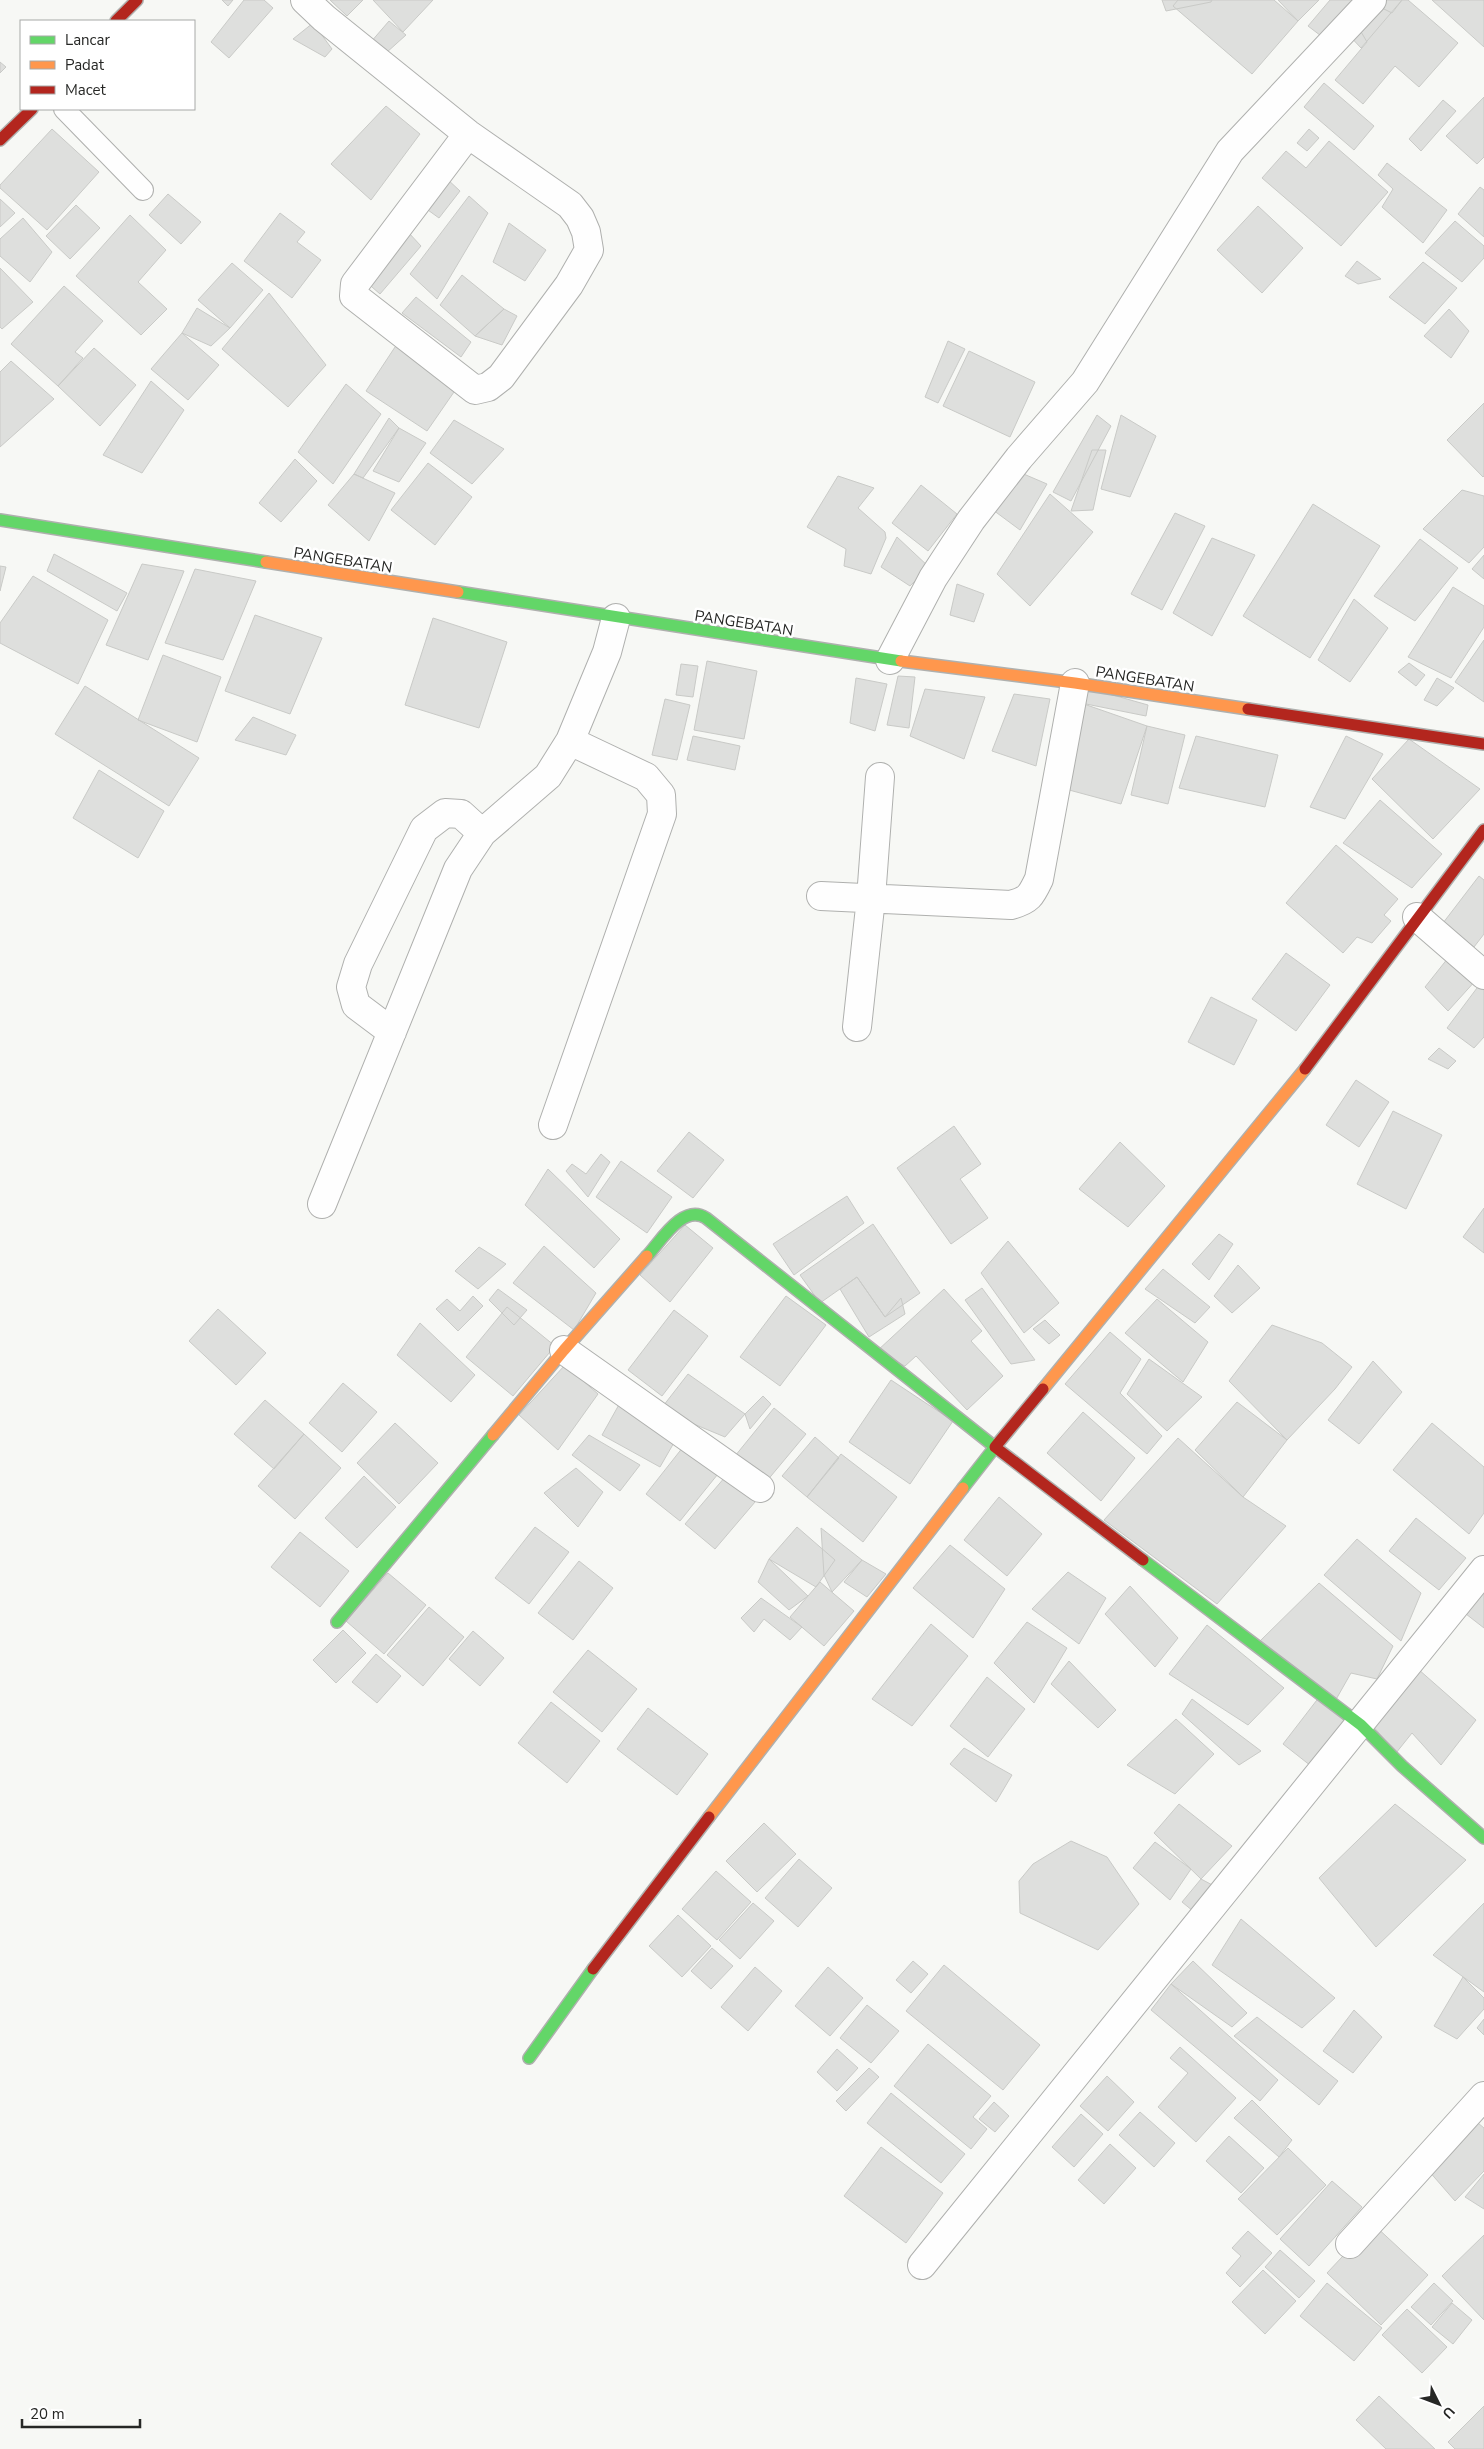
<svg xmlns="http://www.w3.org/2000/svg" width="1484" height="2449" viewBox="0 0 1484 2449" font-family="'Nunito Sans',sans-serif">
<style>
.building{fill:#dedfdd;stroke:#c9cac7}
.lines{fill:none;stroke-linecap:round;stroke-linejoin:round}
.lane-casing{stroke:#afb0ae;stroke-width:22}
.street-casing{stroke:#afb0ae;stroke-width:30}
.fast-casing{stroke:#afb0ae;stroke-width:14}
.slow-casing{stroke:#afb0ae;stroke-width:14}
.jam-casing{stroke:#afb0ae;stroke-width:14}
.lane{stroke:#fefefe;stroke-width:20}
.street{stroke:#fefefe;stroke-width:28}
.fast{stroke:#63d668;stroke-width:11}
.slow{stroke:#ff974d;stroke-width:11}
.jam{stroke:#b3261e;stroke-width:11}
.labels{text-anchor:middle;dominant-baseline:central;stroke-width:5;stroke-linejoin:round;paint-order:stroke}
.street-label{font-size:15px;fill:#262725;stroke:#fff}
</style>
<rect width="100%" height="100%" fill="#f7f8f5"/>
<path class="building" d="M222,0H233L228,6Z
M244,0H264L273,8L229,58L211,42Z
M330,0H363L347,16Z
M373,0H433L403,32Z
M1162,0H1212L1211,2L1166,11Z
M1178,0H1274L1298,21L1252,74L1173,6Z
M1278,0H1319L1298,21Z
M1330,0H1360L1329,42L1308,26Z
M1374,0H1402L1361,48L1346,32Z
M1402,0H1408L1458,43L1419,87L1395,66L1363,104L1335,80L1367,42L1360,30L1382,8L1392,13Z
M1432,0H1484V47Z
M389,21L406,35L386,53L370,43Z
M313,23L332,49L325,57L293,39Z
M0,62L6,67L0,73Z
M1324,83L1374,126L1354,150L1304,107Z
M1484,97V157L1477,164L1446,136Z
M1443,100L1456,111L1421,151L1409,139Z
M386,106L420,134L371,200L331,164Z
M52,129L99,172L47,230L0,188V185Z
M1309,129L1319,138L1307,151L1297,143Z
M1329,141L1388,192L1341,246L1262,178L1286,151L1306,168Z
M1387,163L1447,210L1423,243L1382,207L1393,189L1378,175Z
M446,178L460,191L439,218L421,205Z
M1480,187L1484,190V237L1458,214Z
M168,194L201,222L181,244L149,215Z
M469,196L488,213L437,299L410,274Z
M0,199L15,213L0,227Z
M76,205L100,228L70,259L46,236Z
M1258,206L1303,248L1262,293L1217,250Z
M280,213L305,232L297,242L321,260L292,298L244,261Z
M130,215L166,250L138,282L167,309L141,335L76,276Z
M23,218L52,252L30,282L0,256V239Z
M1455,221L1484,246V258L1462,282L1425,253Z
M509,223L546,250L525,281L493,262Z
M408,232L421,246L380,294L364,280Z
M1357,261L1381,279L1358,284L1345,276Z
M1423,262L1457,288L1425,324L1389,297Z
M232,263L263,290L230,328L198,300Z
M0,268L33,302L2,329L0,327Z
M462,275L504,309L475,336L440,305Z
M64,286L103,321L75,352L83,358L58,386L11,344Z
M269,293L326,365L288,407L222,349Z
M416,297L471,342L461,357L402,313Z
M197,308L230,328L211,346L182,333Z
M504,309L517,316L502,345L475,336Z
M1449,309L1469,331L1451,358L1424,336Z
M182,333L219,365L188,400L151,369Z
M948,341L965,349L938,403L925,397Z
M397,344L454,392L427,431L366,391Z
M94,348L136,385L100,426L58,386Z
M969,351L1035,382L1010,437L943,406Z
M11,361L54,399L0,447V372Z
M151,381L184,410L142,473L103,455Z
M346,384L381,414L333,484L298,452Z
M1484,403V476L1483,477L1447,440Z
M1097,415L1111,426L1071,501L1053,492Z
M1121,415L1156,436L1130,497L1101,489Z
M389,418L399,428L363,478L354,474Z
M454,420L504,449L472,484L430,453Z
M399,428L426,443L399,482L373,471Z
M1092,450H1106L1093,510L1071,511Z
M295,459L317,481L281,522L259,503Z
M428,463L472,497L435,545L391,510Z
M1019,472L1047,484L1020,530L993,510Z
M354,474L395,493L369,541L328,505Z
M838,476L874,488L858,508L885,532L886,538L871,574L844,566L846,549L807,527Z
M921,485L957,514L928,551L892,523Z
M1462,490L1484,496V547L1469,563L1423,529Z
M1050,494L1093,532L1030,606L997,574Z
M1313,504L1380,546L1310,658L1243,616Z
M1175,513L1205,526L1162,610L1131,594Z
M897,537L929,567L910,586L881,567Z
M1212,538L1255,555L1212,636L1173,613Z
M1420,539L1458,568L1415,621L1374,596Z
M54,554L127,593L117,611L47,571Z
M1484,555V579L1472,569Z
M142,564L184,571L148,660L106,645Z
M0,566L6,567L0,591Z
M195,569L256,581L223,660L165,643Z
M33,576L108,620L78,684L0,643V623Z
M957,584L984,594L974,622L950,615Z
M1453,587L1484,606V627L1451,678L1408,657Z
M1354,599L1388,628L1350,682L1318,660Z
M255,615L322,638L290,714L225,691Z
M433,618L507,642L479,728L405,705Z
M1484,640V702L1455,682Z
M163,655L221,677L197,742L138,720Z
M707,661L757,671L744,739L694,730Z
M1409,663L1425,675L1416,686L1398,672Z
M681,664L698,666L693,697L676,695Z
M898,676L915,677L909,728L887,725Z
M856,678L887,684L875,731L850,723Z
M1437,678L1454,688L1437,706L1424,700Z
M85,686L199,758L169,806L55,734Z
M1088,688L1148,705L1146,716L1081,703Z
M925,689L985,697L964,759L910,736Z
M1014,694L1050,699L1036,766L992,751Z
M665,699L690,705L677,760L652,755Z
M1081,703L1147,726L1121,804L1058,787Z
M253,717L296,735L286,755L235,740Z
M1147,726L1185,735L1168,804L1131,795Z
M693,736L740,746L735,770L687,760Z
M1196,736L1278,755L1265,807L1179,788Z
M1346,736L1383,754L1345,819L1310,807Z
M1409,739L1480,789L1433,839L1372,779Z
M99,770L164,811L138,858L73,818Z
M1380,800L1442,854L1412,888L1343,843Z
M1336,845L1398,899L1384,915L1391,921L1372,943L1357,937L1343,953L1286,903Z
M1479,876L1484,880V934L1474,947L1443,923Z
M1286,953L1330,985L1296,1031L1252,999Z
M1452,953L1477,979L1448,1011L1425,987Z
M1480,984L1484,988V1037L1474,1048L1447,1028Z
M1211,997L1257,1020L1234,1065L1188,1042Z
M1439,1048L1456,1061L1448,1069L1428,1059Z
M1356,1080L1389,1102L1359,1147L1326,1125Z
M1393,1111L1442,1135L1406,1209L1357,1184Z
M954,1126L981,1164L960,1179L988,1218L951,1244L897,1168Z
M689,1132L724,1160L693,1198L657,1171Z
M1120,1142L1165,1186L1128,1227L1079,1189Z
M601,1154L610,1162L588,1197L566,1171L572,1164L586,1174Z
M621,1161L672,1197L647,1233L596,1197Z
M548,1169L620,1239L594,1268L525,1205Z
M847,1196L864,1223L794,1275L773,1244Z
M1484,1208V1253L1463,1237Z
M873,1224L920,1293L885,1317L857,1277L820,1303L800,1275Z
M685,1225L713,1248L670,1302L640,1275Z
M1219,1234L1233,1244L1209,1280L1192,1264Z
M1008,1241L1059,1303L1024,1333L981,1273Z
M544,1246L596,1293L574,1330L513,1283Z
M479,1247L506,1264L478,1289L455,1271Z
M1238,1265L1260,1288L1232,1313L1214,1296Z
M1163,1269L1210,1307L1195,1323L1145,1289Z
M857,1277L885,1317L901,1298L905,1314L869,1337L840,1289Z
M982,1288L1035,1360L1011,1364L965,1300Z
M498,1289L527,1310L514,1325L489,1300Z
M944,1289L982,1331L971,1341L1003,1376L967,1410L916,1356L905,1366L877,1351Z
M473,1296L483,1306L458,1331L436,1309L447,1299L460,1311Z
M786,1296L826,1325L780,1386L740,1357Z
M1157,1299L1208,1342L1183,1382L1125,1333Z
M507,1307L555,1346L513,1396L466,1357Z
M218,1309L266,1353L236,1385L189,1341Z
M674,1310L708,1336L662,1396L628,1370Z
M1045,1320L1060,1335L1049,1344L1033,1329Z
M420,1323L475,1375L451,1402L397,1355Z
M1272,1325L1322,1343L1352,1367L1335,1389L1287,1440L1229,1381Z
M1110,1332L1141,1359L1120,1393L1162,1436L1147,1454L1065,1384Z
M1149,1359L1202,1397L1167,1431L1127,1394Z
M1373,1361L1402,1392L1359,1444L1328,1420Z
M565,1365L598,1394L558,1450L519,1415Z
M688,1374L745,1414L725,1437L660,1410Z
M891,1380L953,1421L910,1484L849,1442Z
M343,1383L377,1412L342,1452L309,1423Z
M763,1396L771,1404L750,1429L745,1414Z
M265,1400L304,1434L274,1469L234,1434Z
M621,1401L679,1434L660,1467L602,1435Z
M1237,1402L1287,1440L1243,1497L1195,1450Z
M774,1408L806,1434L766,1482L735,1456Z
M1083,1412L1135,1458L1101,1501L1047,1453Z
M395,1423L438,1463L399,1504L357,1463Z
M1432,1423L1484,1467V1513L1469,1534L1393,1470Z
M304,1434L341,1468L295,1519L258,1486Z
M589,1435L640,1465L620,1491L572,1455Z
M815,1437L839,1458L807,1497L782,1476Z
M1178,1438L1243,1497L1286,1526L1217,1604L1104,1520Z
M687,1442L722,1469L680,1521L646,1494Z
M841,1454L897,1497L863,1542L807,1497Z
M576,1468L603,1492L578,1527L544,1493Z
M731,1470L761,1495L715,1549L685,1524Z
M364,1476L396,1507L357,1548L325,1518Z
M999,1497L1042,1534L1007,1576L964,1540Z
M1416,1518L1466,1558L1439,1590L1389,1551Z
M535,1527L569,1552L529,1604L495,1578Z
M797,1527L835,1560L816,1587L769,1559Z
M821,1528L862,1560L832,1592L824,1575Z
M300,1532L349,1571L320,1607L271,1567Z
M1357,1539L1421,1593L1401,1641L1324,1575Z
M950,1545L1005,1589L973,1638L913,1588Z
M769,1559L808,1596L789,1610L758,1582Z
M862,1560L886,1574L867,1597L844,1582Z
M579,1561L613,1588L573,1640L538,1613Z
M1068,1572L1106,1598L1079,1644L1032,1609Z
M388,1573L426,1605L384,1654L346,1621Z
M820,1582L854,1611L824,1646L790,1617Z
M1319,1583L1393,1646L1377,1679L1351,1673L1334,1703L1259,1642Z
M1130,1586L1178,1638L1155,1667L1105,1614Z
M1484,1591V1628L1466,1614Z
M761,1598L802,1627L790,1640L764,1619L754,1632L741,1618Z
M429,1607L464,1637L423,1686L387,1655Z
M1027,1622L1067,1648L1034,1703L994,1663Z
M931,1624L968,1656L912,1726L872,1699Z
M1207,1625L1284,1688L1248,1725L1169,1674Z
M343,1630L366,1653L336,1683L313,1660Z
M473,1631L504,1658L480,1686L449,1659Z
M588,1650L637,1689L602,1732L553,1692Z
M376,1654L401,1676L377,1703L352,1682Z
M1069,1661L1116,1710L1098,1728L1051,1684Z
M1418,1669L1476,1720L1441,1765L1412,1733L1396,1753L1373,1726Z
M987,1677L1025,1709L988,1757L950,1726Z
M1320,1696L1358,1724L1320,1773L1283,1744Z
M1192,1699L1261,1751L1239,1765L1182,1714Z
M551,1702L600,1741L567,1783L518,1743Z
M648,1708L708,1754L677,1795L617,1749Z
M1176,1719L1214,1754L1175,1794L1127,1765Z
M964,1748L1012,1775L996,1802L950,1764Z
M1179,1804L1232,1846L1201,1879L1154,1833Z
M1395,1804L1466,1860L1376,1947L1319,1878Z
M764,1823L796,1854L757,1892L726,1861Z
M1071,1841L1107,1857L1139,1904L1098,1950L1020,1913L1019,1881L1033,1864Z
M1155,1842L1191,1869L1170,1900L1133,1868Z
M799,1859L832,1888L798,1927L765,1898Z
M716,1871L751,1902L717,1940L682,1909Z
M1201,1879L1216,1887L1193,1911L1182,1902Z
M753,1903L774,1921L740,1959L719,1940Z
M1484,1903V1992L1433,1955Z
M678,1915L711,1946L682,1977L649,1946Z
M1241,1919L1335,1998L1302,2028L1212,1965Z
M712,1948L733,1966L711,1989L691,1971Z
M913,1961L928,1974L911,1993L896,1980Z
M1193,1961L1247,2013L1232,2027L1171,1984Z
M944,1965L1040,2045L1003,2090L906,2011Z
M755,1967L782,1991L748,2031L721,2007Z
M828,1967L863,1998L830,2036L795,2006Z
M1463,1977L1484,1998V2009L1457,2039L1434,2026Z
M1171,1984L1278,2080L1260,2101L1151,2010Z
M867,2005L899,2031L871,2063L840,2038Z
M1354,2010L1382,2037L1353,2073L1323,2051Z
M1257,2017L1338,2081L1319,2105L1234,2036Z
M1484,2019V2035L1477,2028Z
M928,2044L991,2096L973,2117L987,2129L971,2149L894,2086Z
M1180,2047L1236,2098L1196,2142L1158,2107L1188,2073L1170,2058Z
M837,2049L858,2068L837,2091L817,2072Z
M869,2068L879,2077L846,2111L836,2101Z
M1107,2076L1134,2102L1108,2131L1080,2106Z
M891,2093L965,2154L941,2183L867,2123Z
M1252,2100L1292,2140L1279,2157L1234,2118Z
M994,2102L1009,2116L995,2132L979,2119Z
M1140,2112L1175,2143L1154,2167L1119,2135Z
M1081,2114L1103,2134L1074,2167L1052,2147Z
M1478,2123L1484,2128V2171L1455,2201L1428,2170Z
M1229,2136L1264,2168L1241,2193L1206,2161Z
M1110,2144L1136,2168L1104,2204L1078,2180Z
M881,2147L943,2193L906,2243L844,2196Z
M1288,2148L1326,2185L1277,2235L1238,2199Z
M1484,2174V2209L1465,2197Z
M1332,2181L1362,2207L1309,2266L1280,2239Z
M1373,2224L1428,2275L1381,2325L1327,2273Z
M1248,2231L1272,2253L1240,2287L1226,2273L1241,2256L1232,2248Z
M1484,2235V2320L1442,2276Z
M1280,2250L1315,2281L1299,2298L1265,2267Z
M1263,2270L1296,2301L1265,2334L1232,2302Z
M1327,2283L1382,2328L1354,2361L1300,2316Z
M1434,2283L1453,2301L1431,2325L1411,2307Z
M1452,2303L1472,2320L1453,2344L1432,2327Z
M1407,2309L1447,2347L1422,2373L1382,2335Z
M1379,2396L1435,2449H1386L1356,2420Z
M1484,2406V2449H1455L1448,2442Z"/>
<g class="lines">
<defs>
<path id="lane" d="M64,109L143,190"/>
<path id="street" d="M305,0L324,18L468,134L570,205L580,218L586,232L589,250L569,285L501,377L488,387L475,390L354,296L355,284L468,134
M890,660L933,578L971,520L1019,458L1085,382L1230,151L1372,0
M821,896L1011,905C1029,900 1031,896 1039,879L1075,683
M1417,917L1484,975
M857,1027L871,898L880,777
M392,1032L356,1005L351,987L358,964L424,829L445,813L461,814L482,833
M553,1125L662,814L661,795L646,777L570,741
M322,1204L458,869L482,833L548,776L570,741L607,652L616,618
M564,1350L760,1488
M1350,2244L1484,2096
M922,2265L1484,1570"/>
<path id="fast" d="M0,520L266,562
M458,592L901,661
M647,1256C661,1241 683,1203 706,1218L995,1447L963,1488
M1143,1560L1361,1725L1402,1766L1484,1838
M337,1622L493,1435
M529,2058L593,1969"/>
<path id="slow" d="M266,562L458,592
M901,661L1075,683L1248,709
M1043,1389L1305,1069
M493,1435L564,1350L647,1256
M709,1817L963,1488"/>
<path id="jam" d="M116,21L137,0
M0,140L32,109
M1248,709L1484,744
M1305,1069L1484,830
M1043,1389L995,1447L1143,1560
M593,1969L709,1817"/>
</defs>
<use href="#lane" class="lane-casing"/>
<use href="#street" class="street-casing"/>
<use href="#fast" class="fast-casing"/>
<use href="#slow" class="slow-casing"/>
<use href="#jam" class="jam-casing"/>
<use href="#lane" class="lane"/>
<use href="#street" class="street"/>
<use href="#fast" class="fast"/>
<use href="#slow" class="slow"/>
<use href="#jam" class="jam"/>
</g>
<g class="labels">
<g class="street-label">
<text transform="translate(343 560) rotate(9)">PANGEBATAN</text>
<text transform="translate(744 623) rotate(9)">PANGEBATAN</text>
<text transform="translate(1145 679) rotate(9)">PANGEBATAN</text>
</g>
</g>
<rect x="20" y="20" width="175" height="90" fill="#ffffff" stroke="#a8a9a8"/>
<rect x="30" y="36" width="25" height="8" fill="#63d668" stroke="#a8a9a8"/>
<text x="65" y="45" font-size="15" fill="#262725">Lancar</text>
<rect x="30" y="61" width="25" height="8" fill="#ff974d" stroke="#a8a9a8"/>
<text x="65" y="70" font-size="15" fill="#262725">Padat</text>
<rect x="30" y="86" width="25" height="8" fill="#b3261e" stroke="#a8a9a8"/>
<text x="65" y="95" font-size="15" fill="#262725">Macet</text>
<g transform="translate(1439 2404) rotate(132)" stroke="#ffffff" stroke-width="4" paint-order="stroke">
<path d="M0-4L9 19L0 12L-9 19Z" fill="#262725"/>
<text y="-8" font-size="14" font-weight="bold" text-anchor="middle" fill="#262725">U</text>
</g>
<path d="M22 2419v8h118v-8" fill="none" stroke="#262725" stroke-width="2.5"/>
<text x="30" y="2419" font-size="15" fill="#262725" stroke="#ffffff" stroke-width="4" paint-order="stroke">20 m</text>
</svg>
